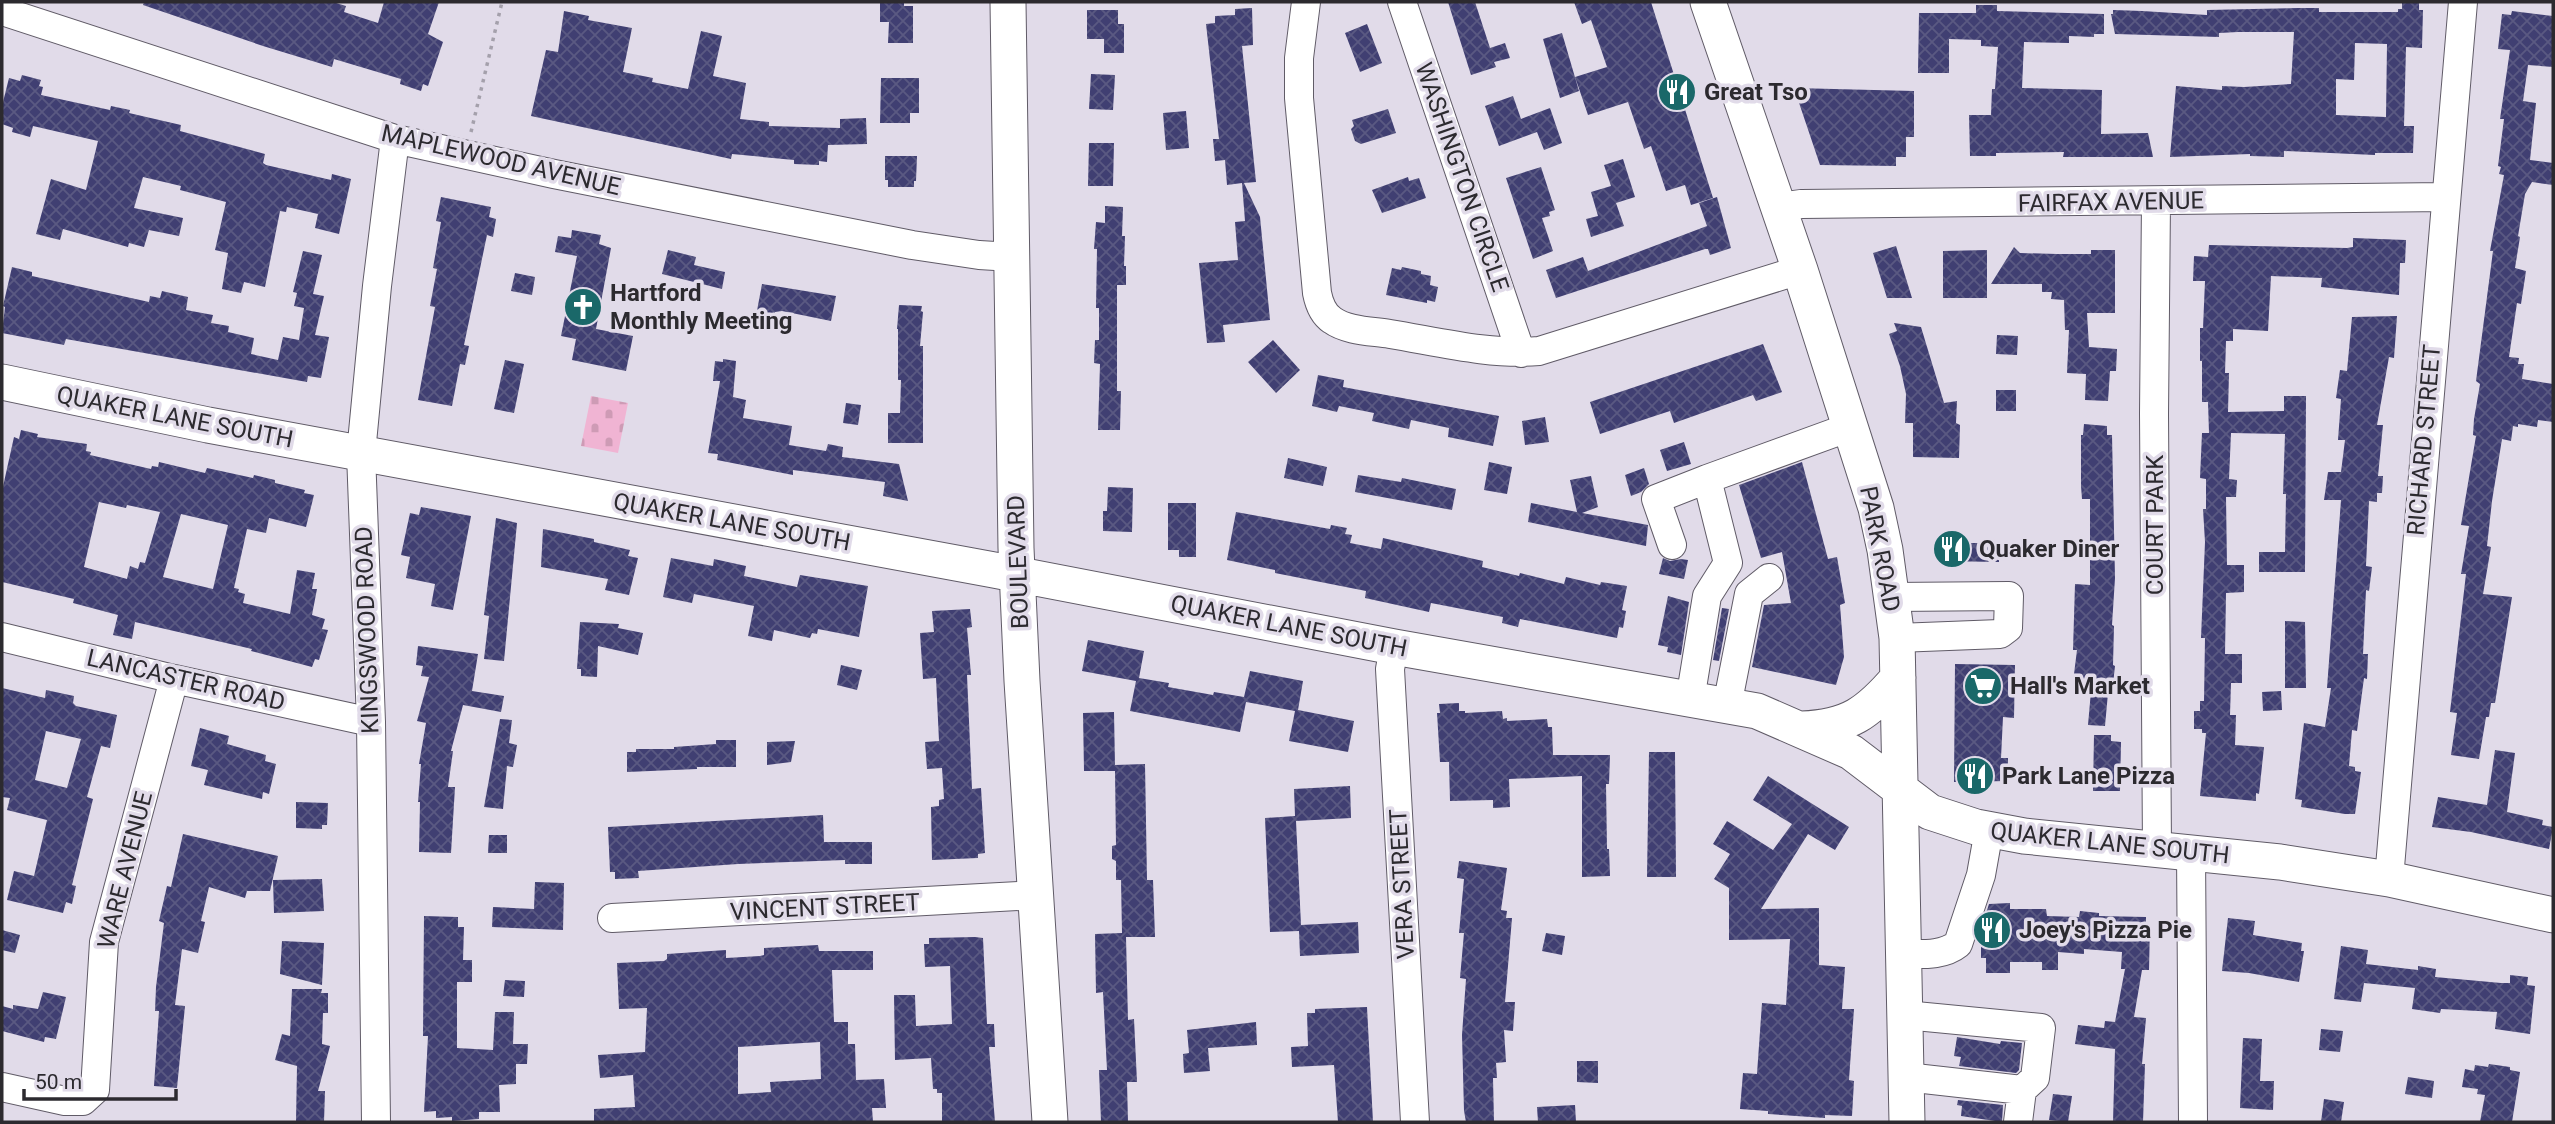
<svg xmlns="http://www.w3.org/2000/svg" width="2555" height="1124" viewBox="0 0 2555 1124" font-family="Roboto,sans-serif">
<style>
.cemetery{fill:url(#cemetery-stones)}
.building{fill:url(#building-cross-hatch);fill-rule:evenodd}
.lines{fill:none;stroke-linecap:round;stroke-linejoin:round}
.minor-casing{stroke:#605b67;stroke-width:30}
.major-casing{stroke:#605b67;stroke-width:37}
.path{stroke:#a4a0ab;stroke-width:3.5;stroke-dasharray:3.5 5;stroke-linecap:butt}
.minor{stroke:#fff;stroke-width:28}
.major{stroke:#fff;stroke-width:35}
.labels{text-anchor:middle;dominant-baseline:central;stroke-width:7;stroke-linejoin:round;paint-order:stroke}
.poi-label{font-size:24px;font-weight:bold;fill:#2c2a2f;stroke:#e1dbe9;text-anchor:start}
.street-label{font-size:24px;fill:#2c2a2f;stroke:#e1dbe9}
</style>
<defs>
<pattern id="cemetery-stones" width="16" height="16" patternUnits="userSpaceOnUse" patternTransform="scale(1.75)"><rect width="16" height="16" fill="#f0b4d3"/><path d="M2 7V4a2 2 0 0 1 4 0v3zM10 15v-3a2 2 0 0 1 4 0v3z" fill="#ce9bb5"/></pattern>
<pattern id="building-cross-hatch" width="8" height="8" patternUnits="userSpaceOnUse" patternTransform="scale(1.75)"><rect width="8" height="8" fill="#403f72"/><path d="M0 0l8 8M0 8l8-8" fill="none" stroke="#5a5982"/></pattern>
</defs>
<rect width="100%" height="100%" fill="#e1dbe9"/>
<path class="cemetery" d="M591,396L628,403L618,453L581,446Z"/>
<path class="building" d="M144,2H333L346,6L344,12L378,23L384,2H439L428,34L443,42L428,86L423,84L421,91L400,84L401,79L334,59L332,67L263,46L143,5Z
M880,2H904V6H913V43H888L889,22H880Z
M1448,2H1475L1490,48L1505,43L1510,58L1494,62L1496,67L1471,75Z
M1574,2H1651L1713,198L1691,205L1685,185L1666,191L1651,146L1644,149L1628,102L1588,115L1575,77L1607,67L1591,20L1582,24Z
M2402,2H2419V10H2423L2422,48L2406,47L2404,126H2414L2413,153H2375V155L2284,151V157L2250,156V154L2170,157L2176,86L2222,90V86L2244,87L2291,84L2294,32H2238L2219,33V37L2115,34L2111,14H2113V10L2142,11L2207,15V10L2299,8H2319V12H2398V9H2402ZM2355,43L2387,44L2386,117L2336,115V79L2354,80Z
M1976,5H1997V11L2104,14V34H2094V37L2069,36V43L2024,42L2022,88L2102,90L2101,134L2148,133L2153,157H2063L2064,152L1996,153V156H1970L1969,115H1991L1992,89H1995L1998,47L1981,46V40L1949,39V73H1918L1919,13H1976Z
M1252,8L1253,45L1242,46L1256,182L1244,183L1260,217L1270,320L1223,325L1225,342L1207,343L1199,263L1238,260L1235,222L1245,221L1242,183L1227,185L1225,160L1215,161L1213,139H1219L1206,24L1215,23V16L1235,15V9Z
M1087,10H1118V24H1124V53H1104V39H1087Z
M564,11L589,16L588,20L632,28L623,72L653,78L652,82L688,89L701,31L722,36L713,76L746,83L740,119L769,122V126L840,128V119L866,118L867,144L828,145L827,162L819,161V165L794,164V160L732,154L731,159L531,116L546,50L558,52Z
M2512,11L2553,16V67L2528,65L2523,101L2536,103L2530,160L2553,163V185L2532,182L2525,194L2518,236L2520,237L2515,268L2526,271L2521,304L2517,303L2509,357L2519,358L2518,364H2524L2522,379L2553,384V422L2538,420L2537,427L2518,424V427L2513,426L2511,441L2502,439L2492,501L2487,546L2491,547L2483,594L2512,597L2495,703H2491L2489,717H2486L2479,759L2451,755L2457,713L2450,712L2466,574H2461L2469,526L2461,525L2476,436L2473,435L2474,419L2480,384L2476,381L2493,251H2490L2504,175L2499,174L2501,167L2498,166L2504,119H2500L2510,50L2498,49L2502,14L2511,15Z
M1367,24L1382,63L1360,72L1345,33Z
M1562,33L1579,91L1560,98L1543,39Z
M1091,74L1115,75L1113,110L1089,109Z
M22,75L41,80L39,86L43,87L41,95L110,110L111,106L130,110L129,113L181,125L180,131L265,154L263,163L266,165L331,180L332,174L351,179L339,234L315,228L318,214L287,207L286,212L280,211L265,287L244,282L241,293L222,289L228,253L215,250L226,202L180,190L181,186L143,177L134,208L183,218L179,236L149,230L144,247L129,243L128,247L63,229L60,240L36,234L51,179L86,190L98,141L33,126L30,137L12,132L13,128L2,124V106L9,78L20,81Z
M881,78H919V113H910V123H880Z
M1794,88L1914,91V137H1906V157H1896V166L1820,165Z
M1513,96L1521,119L1550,108L1562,143L1544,150L1537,132L1499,146L1485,106Z
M1388,109L1396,133L1361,144L1355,141L1351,129L1354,126L1352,120Z
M1186,111L1189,148L1166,150L1163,113Z
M1089,143H1114L1113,186H1088Z
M885,156H917L916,181H914V187H888V180H885Z
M1623,159L1635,197L1616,203L1624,226L1591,237L1586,219L1598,216L1591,192L1611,186L1604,165Z
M1541,167L1555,210L1549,212L1550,216L1542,218L1553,251L1533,259L1506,178Z
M1408,177L1409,181L1419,178L1426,198L1382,213L1372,190Z
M441,197L491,207L489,217L496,219L493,237L487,235L464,345L469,346L465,365L460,364L452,406L418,400L435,307L430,306L437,269L433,268L441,222L436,221Z
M1717,197L1731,248L1710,255L1708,249H1705L1556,298L1546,270L1583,257L1588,271L1707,226L1699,203Z
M1105,206L1123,207L1122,236H1125L1124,266H1126V285H1117V391H1121L1120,430H1098L1100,364L1094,363L1095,340H1099V308H1096L1097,249H1094L1096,222L1105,223Z
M572,230L601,235L599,244L611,248L596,329L633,336L626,371L572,360L576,339L561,336L577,256L555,252L558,236L571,238Z
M2353,238L2406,240L2405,263H2400L2399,295L2321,287L2322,278L2271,276L2268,331L2233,329V341H2226L2225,373H2229L2228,412L2284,411V396H2306L2305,572H2259V552H2285L2286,494H2283L2285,434L2231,433L2229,479L2237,480L2236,497H2226L2227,565H2244V592L2226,593L2225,654H2242V683H2231L2230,715H2236L2235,745L2264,747L2259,794L2256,793V801L2200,796L2206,733H2202V729H2194V711H2200V701H2204L2205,638H2201L2205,542L2203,509H2206V479L2200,478L2202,433H2209L2208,402H2202V361H2200V328H2203L2205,281H2193L2194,256L2208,257L2209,245L2347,248L2353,247Z
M1896,246L1912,298H1887L1873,253Z
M2014,247L2020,253L2057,254H2091V250H2115V313H2087L2089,347L2117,349L2116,371H2110L2108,401L2085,400L2086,374L2067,373L2069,330H2065L2064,300L2051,299L2052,292H2042V284H1991Z
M668,250L696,257L694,265L725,272L722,289L662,274Z
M1987,250V298H1943V251Z
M303,251L322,255L313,294L324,296L315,335L329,337L321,378L308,376L307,382L66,339L64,345L2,333L5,307L3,306L12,267L32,272V276L149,302L150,296L160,298L162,291L188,297L186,310L213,315L211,323L229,326L228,332L254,338L251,354L278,360L283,337L299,340L304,308L294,306L297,293L293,292Z
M1402,267L1421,271V274L1431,276L1430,285L1438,287L1435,302L1427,300V303L1386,295L1392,268L1401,270Z
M515,273L535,277L532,295L511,291Z
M762,284L836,296L831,321L782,311L775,312L774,319L756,316Z
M899,305L922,306L921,311L923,312L920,346H923V443H888V413H900L901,380H898V329H897Z
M2397,316L2394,358L2389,357L2377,425H2383L2378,476H2383L2382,493H2377V502L2369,501L2366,566L2372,567L2369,591L2366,590L2363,654H2368L2367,679L2364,678L2357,731L2352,730L2349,766L2355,767V771L2361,772L2355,814H2345L2301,807L2302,800L2295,799L2304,723L2325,727L2331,688H2327L2341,500H2324L2328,472H2341L2345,440H2338L2341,399L2336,398L2340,370L2347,371L2352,317Z
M1894,323L1921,327L1944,403L1957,401L1956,423L1960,425L1959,458L1913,457V423H1905L1906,394L1900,366L1889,334L1897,331Z
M1997,335L2018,336L2017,355L1996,354Z
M1273,340L1300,370L1276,393L1248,362Z
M1763,344L1782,392L1756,401L1753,395L1674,423L1670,411L1600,434L1590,402Z
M723,359L736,361L733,397L746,400L743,418L792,426L789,445L826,451L828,444L843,447L842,457L899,464L908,501L883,496L885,482L793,470V475L717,460L718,454L708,453L720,381H713L715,361L723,362Z
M505,360L524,364L514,413L494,409Z
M1318,375L1344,380L1343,387L1499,416L1493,446L1448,437L1449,428L1411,420L1409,429L1372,421L1374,413L1339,406L1337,412L1312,406Z
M1996,390H2016V411H1996Z
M846,403L861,405L858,425L843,423Z
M1545,417L1549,442L1525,445L1522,421Z
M2084,424L2107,426V435H2112L2115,578L2112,625L2114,626L2113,665L2115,666L2112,694L2108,693L2105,726L2088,725L2091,691L2072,690L2077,650H2073L2075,584L2090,585V499H2082L2081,486V435H2083Z
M21,430L38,434L37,437L87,444L86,451L91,452L90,455L151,469L152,466L158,467L159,462L205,473L207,468L253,478L254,475L275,480V483L305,490L304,493L314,495L306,527L269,518L266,533L247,529L234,588L239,589L238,592L245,594L243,603L290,614L297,570L315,573L312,589H317L312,615L325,619L322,629L328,630L319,660L315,659L312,667L251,651L252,649L135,622L132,639L113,635L118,615L73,603L74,599L2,582V491L14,437L19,439ZM99,502L126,508L127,505L160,512L145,563L140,562L138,569L130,566L127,579L84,567ZM181,514L228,525L213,589L163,577Z
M1684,442L1691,464L1667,471L1660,450Z
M1288,458L1327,467L1323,486L1284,478Z
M1489,462L1512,467L1507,494L1484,490Z
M1802,462L1828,559L1837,557L1845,603L1840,605L1844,657L1836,685L1752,667L1764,605L1791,603L1782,552L1761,558L1739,485Z
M1644,468L1649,484L1641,492L1631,496L1625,475Z
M1358,475L1401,482L1402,478L1456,489L1452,510L1355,492Z
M1591,476L1598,507L1582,513L1648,525L1646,546L1528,522L1531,503L1577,512L1570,480Z
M1108,487L1133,488L1132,532L1103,531V511H1107Z
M1168,503H1196V557H1179V550H1168Z
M421,507L471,516L453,610L431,606L435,584L406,578L410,557L401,555L410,513L419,515Z
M1236,512L1330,529L1331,525L1347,528L1345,534L1352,535L1350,543L1381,549L1383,538L1483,561L1482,567L1519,576L1520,573L1564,584L1566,577L1600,585L1601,582L1627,586L1622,610L1626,611L1623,628L1619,627L1617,638L1520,619L1518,627L1502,623L1503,617L1431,603L1429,612L1365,598L1366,591L1275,573V570L1227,560Z
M496,518L517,523L504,661L484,659L489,616L484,615Z
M543,529L594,539V542L630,550L628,556L638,558L629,595L605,590L608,579L541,567Z
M1941,543H1999V562L1940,561Z
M671,558L713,566L714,559L746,566L744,576L797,587L800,575L868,586L859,637L818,629L817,634L812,633L810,638L774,630L772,641L748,636L754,606L694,594L692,603L663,597Z
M1663,558L1670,561L1681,559L1688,560L1684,579L1659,574Z
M1668,596L1689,602L1681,655L1667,652L1668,647L1658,645Z
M1722,608L1729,609L1719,661L1713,660Z
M970,609L972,627L967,628L971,675H967L972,789L981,788L985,853L978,854V858L932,860L931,807L939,806V800L944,799L942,768L927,769L925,742L939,741L936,678L923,679L920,633L934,632L932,611Z
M2285,621L2305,622L2306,688H2285Z
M580,622L619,624L618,628L643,633L638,655L598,646L597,677L581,676V669H577Z
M1088,640L1144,651L1139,678L1169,683L1168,687L1213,695L1214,692L1244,697L1250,671L1303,681L1298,710L1354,721L1348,752L1289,741L1295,711L1246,702L1240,732L1130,711L1136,681L1082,671Z
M418,646L478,654L472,691L504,696L501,712L463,705L451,751H453L448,787H455L451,853L419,852L420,802H418L421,764H419L426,723L417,721L429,677L421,676L423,666L416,665Z
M1955,664L2015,665L2014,718L2003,717L2001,758H2008V781L1954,782Z
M841,665L862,670L857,690L837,685Z
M2,688L45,698L46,690L74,696L73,703L76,706L117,715L110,748L101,746L87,797L93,799L72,885L76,886L72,904L66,902L63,913L7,900L14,871L34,876L47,820L7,810L10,798L2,797ZM46,731L81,739L67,788L35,780Z
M2281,691L2282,710L2263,711L2262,692Z
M1459,703V711H1465V713L1502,711L1503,719L1507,718V721L1547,719L1548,727H1552L1553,755H1610L1609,784H1606L1607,849H1609L1610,876L1582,877V776L1509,779L1510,807L1493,808V800L1450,801L1449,762H1440L1437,713H1440L1439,704Z
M1114,712L1115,765L1145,764L1147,880H1153L1155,937H1126L1128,1020L1134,1019L1137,1082H1127L1128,1122H1101L1099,1070H1107L1103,992L1096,993L1095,934L1122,933L1121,880H1116V861L1112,859V846L1116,845L1115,771H1084L1083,713Z
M500,719L512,720L509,743L517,745L513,767L507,766L503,809L484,807Z
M200,728L229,736L227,744L266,755L265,761L276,764L269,794L263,792L262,799L204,785L208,770L191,766Z
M2094,735H2111V741L2121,742L2120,791H2093Z
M716,740H736V767H697V769L627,772V752H636V749H674V747L716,744Z
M795,741L791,762L767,765V742Z
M2495,750L2515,753L2507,812L2543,820L2542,825L2553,827L2549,849L2471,832L2432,827L2438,797L2487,805Z
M1649,752H1675L1676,877H1647Z
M1768,776L1849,827L1835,850L1808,834L1761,909L1819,908V965L1845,967L1842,1009H1854L1849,1080L1854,1081L1852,1116L1825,1115V1118L1768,1114V1111L1740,1109L1743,1073L1757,1074L1762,1003L1786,1005L1790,939L1729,940V888L1714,879L1730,854L1713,844L1727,821L1773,850L1792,824L1753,800Z
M1350,786L1351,818L1296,821L1301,925L1358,922L1359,953L1300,956L1299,931L1270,932L1265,818L1295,816L1294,789Z
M296,802L328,803L327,825H322V829L296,828Z
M823,815L824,842H872V864H845V860L738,864L638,871L639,878L615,879V872H610L608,827Z
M183,834L278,856L270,891H247L245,898L209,887L201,921L205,922L198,953L182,949L175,1005L185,1006L177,1088L154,1086L159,1011H155L156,987L164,923L159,921L167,886L171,887Z
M489,835H507V853H488Z
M1459,861L1507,868L1501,910L1507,911L1506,918H1512L1505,1002H1515L1513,1031L1504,1030L1506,1062L1496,1063L1497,1078H1493L1494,1122H1466L1464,1111L1462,1035L1466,979L1460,978L1464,933H1459L1464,879L1457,878Z
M322,879L324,911L274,913L273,880Z
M535,882L564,883L563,930L492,927L493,907L534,909Z
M2010,903V909H2046L2047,916L2079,917L2080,911L2099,913V916L2146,917V925H2150L2149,970H2142L2134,1017L2146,1018L2142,1064H2145L2143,1122H2113L2115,1049L2075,1044L2078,1025L2104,1028L2105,1021L2115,1022L2125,969H2121L2122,952L2084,949V954L2058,952V970H2042V962H2010V973H1986V958H1981V928L1989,904Z
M424,916L458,917V927H464L463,960H472V982H457V1048L493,1050L495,1012H514L513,1044H528L527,1064H516V1084L499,1085L500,1112H479V1119L452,1121V1117L436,1118V1111L424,1112L428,1036H423Z
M2228,918L2255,921L2253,935L2302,943L2301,951H2304L2299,982L2249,973L2222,971Z
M2,930L20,935L15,953L2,950Z
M1546,933L1565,936L1562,955L1542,951Z
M975,937L983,938L987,1024H994L995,1047H989L995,1122H942V1093H937V1089H933L931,1058L895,1060L894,995H915L916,1026L952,1024L950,966L925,967L924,944H929V938Z
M282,941L324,943L322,985L280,974Z
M818,945L819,951H873V970H832L834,1022H848V1044H855L856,1080L884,1079L886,1108H872L873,1122H594V1109L635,1107L633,1075L600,1078L598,1055L645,1052L647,1008L619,1009L617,963L664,961L667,959V954L726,950V958L760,956L764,955V948ZM820,1042L821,1079L770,1082L771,1092L738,1094V1047Z
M2341,946L2368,950L2366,964L2418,970V966L2436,969L2435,977L2501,983H2510V975L2528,977L2527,985L2535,986L2530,1034L2495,1029L2497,1012L2441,1009L2440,1013L2412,1009L2415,988L2364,983L2361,1002L2334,999Z
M505,980L525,981L524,997L503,996Z
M292,989H322L321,993H328V1013H323L322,1044L330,1046L318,1091H325L324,1122H296L297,1066L275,1060L282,1034L290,1036Z
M43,992L66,997L56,1039L45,1037L44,1042L2,1031V1006L13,1009V1005L38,1009Z
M1367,1007L1373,1122H1338L1334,1065L1292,1067L1291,1047L1308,1046L1307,1013H1315V1009Z
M1256,1022L1257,1045L1208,1048L1210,1071L1184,1073L1183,1054L1189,1053L1187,1030Z
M2321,1029L2343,1031L2340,1052L2319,1050Z
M1957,1037L2000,1044L2001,1041L2022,1043L2019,1070L2016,1073L1959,1066L1961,1057L1954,1056Z
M2243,1038L2262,1039L2260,1081H2274L2273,1110L2240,1108Z
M1577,1061H1598V1083L1577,1082Z
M2489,1064L2510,1067V1070L2520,1072L2512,1122H2480L2485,1095L2477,1094L2478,1089L2462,1087L2465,1069L2474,1071L2475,1065L2488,1067Z
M2408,1077L2434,1081L2432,1098L2405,1094Z
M2053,1094L2072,1096L2068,1122L2049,1120Z
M2324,1099L2344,1102L2341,1122H2321Z
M1958,1100L2003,1105L2002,1122L1961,1116L1962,1106L1957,1105Z
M1575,1105L1576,1122H1538L1537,1107Z"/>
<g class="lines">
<defs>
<path id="minor" d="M1306,2L1299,58V98L1317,293C1319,303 1323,314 1332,320C1347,331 1372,331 1390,334C1439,342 1489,355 1539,351L1800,270
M1402,2L1521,353
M2,11L395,139L554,174L912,245L979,255L1012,257
M2156,202L2154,414L2157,849
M1778,207L1801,204L2445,197
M1672,545L1656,499L1707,479
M1892,597L2009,596L2008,628L2000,634L1897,638
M2,637L174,679L371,722
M1394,647L1390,669L1415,1122
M1690,700L1707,596L1728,563L1707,479L1850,427
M1727,706L1749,594L1769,578
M2191,852L2193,1122
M2389,879L2463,2
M612,918L1037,895
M1903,954C1922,954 1943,956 1958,944L1981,875L1989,830
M1905,1015L2041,1028L2035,1078L2022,1090L1906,1077
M2,1087L65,1101H83L95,1090L104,942L174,679
M376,1122L371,722L361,453L377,286L395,139
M2018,1122L2022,1090"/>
<path id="major" d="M1008,2L1016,548L1022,681L1050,1122
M1708,2L1800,270L1876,508L1885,550L1897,638L1907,1122
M2,382L208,425L994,570L1394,647L1757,711L1851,752L1930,812L1976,827L2024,836L2280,862L2389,879L2553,915
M1802,729C1849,727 1868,713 1898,678"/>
</defs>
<use href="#minor" class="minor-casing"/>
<use href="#major" class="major-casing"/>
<path class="path" d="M471,132L502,2"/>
<use href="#minor" class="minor"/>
<use href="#major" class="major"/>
</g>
<defs>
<symbol id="restaurant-disc" viewBox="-11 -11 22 22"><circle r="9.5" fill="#1a6869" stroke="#e1dbe9"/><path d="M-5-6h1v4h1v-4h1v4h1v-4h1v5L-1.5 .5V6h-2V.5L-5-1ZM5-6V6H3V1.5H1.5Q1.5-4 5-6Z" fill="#fff"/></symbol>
<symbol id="church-disc" viewBox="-11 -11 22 22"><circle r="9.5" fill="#1a6869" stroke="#e1dbe9"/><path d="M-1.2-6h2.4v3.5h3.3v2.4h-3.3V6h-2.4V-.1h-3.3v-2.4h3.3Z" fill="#fff"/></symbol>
<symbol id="supermarket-disc" viewBox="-11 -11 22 22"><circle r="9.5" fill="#1a6869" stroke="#e1dbe9"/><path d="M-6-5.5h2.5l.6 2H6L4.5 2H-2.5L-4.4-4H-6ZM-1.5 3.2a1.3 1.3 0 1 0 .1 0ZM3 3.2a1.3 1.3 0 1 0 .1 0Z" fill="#fff"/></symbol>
</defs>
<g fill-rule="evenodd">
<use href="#restaurant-disc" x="1655" y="70" width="44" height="44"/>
<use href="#church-disc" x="561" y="285" width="44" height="44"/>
<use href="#restaurant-disc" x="1930" y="527" width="44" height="44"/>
<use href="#supermarket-disc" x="1961" y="664" width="44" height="44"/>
<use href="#restaurant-disc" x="1953" y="754" width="44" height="44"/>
<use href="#restaurant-disc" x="1970" y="908" width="44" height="44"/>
</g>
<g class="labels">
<g class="poi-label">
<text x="1704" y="92">Great Tso</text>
<text x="610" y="293">Hartford<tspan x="610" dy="28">Monthly Meeting</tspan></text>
<text x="1979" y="549">Quaker Diner</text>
<text x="2010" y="686">Hall's Market</text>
<text x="2002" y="776">Park Lane Pizza</text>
<text x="2019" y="930">Joey's Pizza Pie</text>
</g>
<g class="street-label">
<text transform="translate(501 160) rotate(13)">MAPLEWOOD AVENUE</text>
<text transform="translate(1462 177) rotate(71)">WASHINGTON CIRCLE</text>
<text transform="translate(2111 202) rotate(-1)">FAIRFAX AVENUE</text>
<text transform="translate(175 417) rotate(11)">QUAKER LANE SOUTH</text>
<text transform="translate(2424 440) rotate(-85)">RICHARD STREET</text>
<text transform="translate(732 522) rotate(10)">QUAKER LANE SOUTH</text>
<text transform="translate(2155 525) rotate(-90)">COURT PARK</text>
<text transform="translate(1880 549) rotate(79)">PARK ROAD</text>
<text transform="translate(1018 562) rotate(-92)">BOULEVARD</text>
<text transform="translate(1289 626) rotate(11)">QUAKER LANE SOUTH</text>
<text transform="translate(367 630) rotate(-92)">KINGSWOOD ROAD</text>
<text transform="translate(186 680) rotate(13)">LANCASTER ROAD</text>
<text transform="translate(2110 843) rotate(6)">QUAKER LANE SOUTH</text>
<text transform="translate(125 870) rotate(-76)">WARE AVENUE</text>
<text transform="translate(1402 884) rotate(-93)">VERA STREET</text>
<text transform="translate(825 907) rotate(-3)">VINCENT STREET</text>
</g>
</g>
<rect width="2555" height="1124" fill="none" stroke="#2c2a2f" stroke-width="7"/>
<path d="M24 1089v10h152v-10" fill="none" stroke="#2c2a2f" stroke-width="3.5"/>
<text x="35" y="1089" font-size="21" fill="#2c2a2f" stroke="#e1dbe9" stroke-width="5" paint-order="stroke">50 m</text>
</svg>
